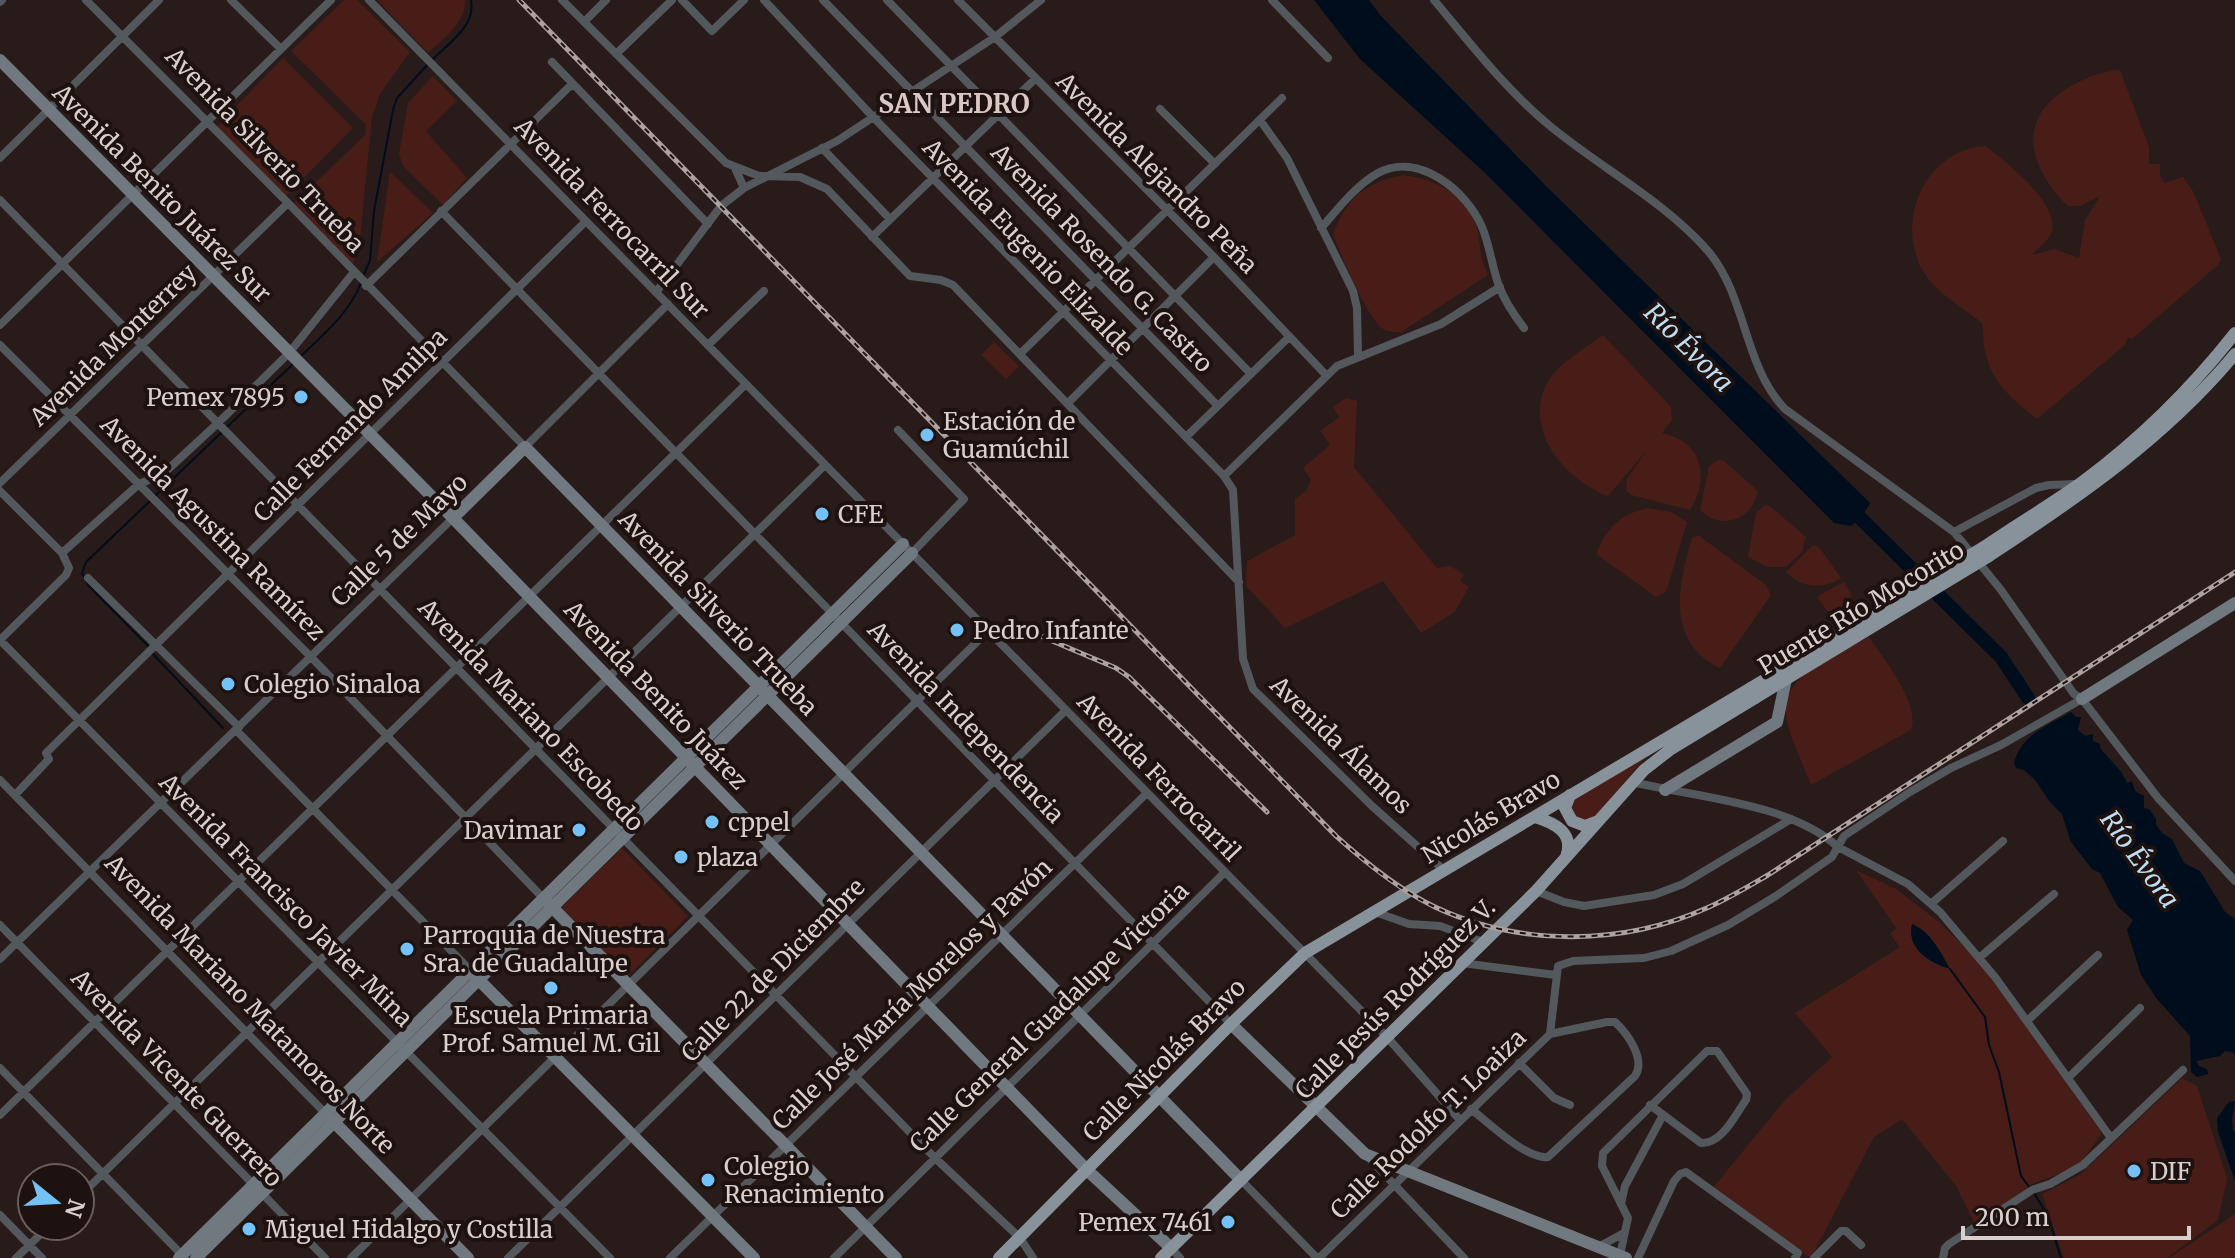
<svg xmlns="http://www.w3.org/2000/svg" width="2235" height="1258" viewBox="0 0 2235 1258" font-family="Merriweather,serif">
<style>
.green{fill:#481d17}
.water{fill:#000d1d}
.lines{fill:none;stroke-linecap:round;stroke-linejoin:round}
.stream{stroke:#000d1d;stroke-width:2}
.river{stroke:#000d1d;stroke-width:14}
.street{stroke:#53585d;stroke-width:8}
.secondary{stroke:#707980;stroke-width:12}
.primary{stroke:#87929b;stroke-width:12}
.rail-casing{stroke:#aca2a0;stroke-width:5}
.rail{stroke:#1e1210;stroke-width:2;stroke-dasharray:6;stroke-linecap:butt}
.primary-bridge{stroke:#87929b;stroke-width:12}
.poi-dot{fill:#73c1f5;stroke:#1e1210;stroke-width:3}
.labels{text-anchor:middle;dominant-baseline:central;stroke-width:8;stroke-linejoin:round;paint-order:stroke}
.street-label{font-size:24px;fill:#d9d0ce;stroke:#1e1210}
.poi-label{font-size:24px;fill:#d9d0ce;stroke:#1e1210;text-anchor:start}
.neighbourhood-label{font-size:26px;font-weight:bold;fill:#dac8c4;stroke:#1e1210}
.water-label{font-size:26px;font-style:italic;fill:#bfddf2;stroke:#1e1210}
</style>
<rect width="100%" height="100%" fill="#281b19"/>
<path class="green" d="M344,0H357L410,52L380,94L372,117L359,250L350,270L292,205L365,135L366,125L291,51Z
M377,0H465C465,24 445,37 428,53Z
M283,58L353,128L286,196L216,127Z
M2120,70L2149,147V164H2160V175L2164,183L2183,177L2193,191L2221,259L2218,265L2132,339L2128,337L2125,345L2037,419C2001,391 1982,372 1983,324C1963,307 1936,294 1923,271C1894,220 1926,149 1986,146C2005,161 2059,203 2052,231C2051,239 2037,248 2032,255L2054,249L2079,258L2085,220L2100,196L2080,206H2068C2027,166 2015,116 2073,85C2088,77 2102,71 2120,70Z
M433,76L457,101L426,131L467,178L443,205L403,166L399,154L408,103Z
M390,172L433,213L377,262Z
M1403,175C1439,179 1475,199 1479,239C1481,256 1481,260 1488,275L1401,332C1394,332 1389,332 1383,329C1367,318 1340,254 1333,234C1348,197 1363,184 1403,175Z
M1603,335L1671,407L1672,420L1662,433C1703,442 1710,477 1690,510L1631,495L1626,490L1627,479L1647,450L1608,496C1568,481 1526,435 1544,389C1554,365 1583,350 1603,335Z
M994,342L1019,366L1006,379L981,355Z
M1346,398L1357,401L1354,467L1437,568L1450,566L1464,574L1460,581L1469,587L1455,612L1421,633L1383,581L1285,628L1246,586L1247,561L1295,535V499L1306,491L1311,480L1303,468L1330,445L1320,431L1339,417L1333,407Z
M1719,460L1724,461L1758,491C1753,520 1720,531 1700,510L1709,466Z
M1765,505L1771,507L1806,537L1802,552L1786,567H1767L1748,557L1756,513Z
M1647,508L1671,512L1687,522L1666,592L1656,597L1596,554C1606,529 1619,515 1647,508Z
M1698,535L1766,585L1771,595L1720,668C1665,641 1678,585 1692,538Z
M1813,545L1819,547L1841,578C1823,590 1801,588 1786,572Z
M1844,582L1850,592L1852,604L1834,619L1818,599L1819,595Z
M1869,637C1883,658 1921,705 1911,730L1811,785C1803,765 1794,746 1788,726C1774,675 1834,656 1869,637Z
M1650,752L1594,819L1581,821L1572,814L1571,804L1575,798Z
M622,848L688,916L628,976L561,908Z
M1856,870L1896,889L1938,921L1983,965L2102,1133L2078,1167L2032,1184L1976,1226L1956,1186L1902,1119L1874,1137L1811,1258L1712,1189L1785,1100L1832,1057L1795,1013L1900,947L1890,934L1896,928Z
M2182,1078L2197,1086L2227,1178L2218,1220L2167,1258H2064L2042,1194L2081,1174Z
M2235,1214V1258H2169Z"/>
<path class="water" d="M1314,0H1369L1380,15L1546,186L1870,503L1861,518L1851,526L1834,523L1484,172L1360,59Z
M2071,712L2076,717H2081L2078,730L2085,736L2093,734V741L2100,744V748L2122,773L2127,783L2132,781L2135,791L2144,796V808L2149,809L2156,819V825L2163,834L2172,839L2184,863L2200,871L2225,912L2235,919V1056L2233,1052L2225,1051L2220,1056L2196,1061L2199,1066L2207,1069L2208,1074L2197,1077L2191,1072L2190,1036L2157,999L2141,975L2127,930L2133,920L2118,907L2100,873L2092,869L2071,842L2062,814L2050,802L2035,780L2024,770L2016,768L2014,763C2021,735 2047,726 2071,712Z
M1912,924C1930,931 1941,952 1950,969C1929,963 1906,948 1912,924Z
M2235,1101L2232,1120L2233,1132L2235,1130V1181L2218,1132L2217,1118L2229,1102Z"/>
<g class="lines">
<path class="stream" d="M433,59C449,43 476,26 471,0
M363,277L370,260L374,211L393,110L397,98L428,64
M302,355C323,335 350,312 361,283
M227,427L294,363
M155,496L222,432
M149,647L88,585L82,573L86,562L150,501
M152,653L223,728
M1950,969L1985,1017L1989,1045L1999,1072L2021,1176L2030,1188
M2034,1193L2048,1216L2061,1258"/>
<path class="river" d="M1848,506L2001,657L2028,698"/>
<path class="street" d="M86,0L288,203L525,447L668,304
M231,0L281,49
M369,0L1387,1037L1460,1120
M562,0L726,163L759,176L800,177L827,189L910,276L941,280L953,285L1239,582
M682,0L712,31L744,0
M764,0L873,117L1224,476L1233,490L1243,659L1253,689L1372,806L1445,871
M823,0L1218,406
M887,0L1251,374
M958,0L1214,257L1326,375
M1272,0L1328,58
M1434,0C1470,43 1506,90 1550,126C1601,168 1664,201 1708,251C1747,297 1743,365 1785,409L1954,532L2001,590L2074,694L2082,699L2158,798L2235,881
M0,2L2,0
M584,22L606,0
M616,54L672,0
M552,62L708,224
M1160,109L1215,164
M1260,120L1287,158L1353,291L1357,308L1358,356
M822,148L890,219
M0,158L159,0
M735,168L744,188
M0,200L934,1157L1020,1238L1033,1258
M441,211L1231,1024
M1321,228C1338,209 1355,186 1378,173C1418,151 1467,191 1482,227C1490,246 1492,267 1499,286C1505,302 1514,315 1524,328
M872,237L1036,78
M366,286L572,84
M657,291L721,206L744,188L837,141L995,37L1041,0
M0,325L331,0
M0,345L311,657L544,899
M708,345L764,291
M1021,353L1282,98
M1068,403L1214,257
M898,430L964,499L912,553
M1186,437L1288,338
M1224,476L1337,366L1441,324L1500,287
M0,483L288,203
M0,491L62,553
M1954,532L2036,488L2049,485L2077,484
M88,578L239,727
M0,640L610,1258
M0,640L66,575L69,568L62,553L139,484L163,474L218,423L289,353L354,272
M236,730L471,971
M0,780L327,1115
M1632,782C1695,797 1790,803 1838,847L1908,884L1940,912L1995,977L2111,1138
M15,795L49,759L46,753L586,221
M1536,891L1564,902L1584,906L1654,895L1683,884L1791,819
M1932,903L2003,841
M1375,912L1409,924L1440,926L1483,942
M0,925L325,1258
M1979,958L2054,894
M0,959L453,518
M1462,963L1556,975
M2027,1021L2098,955
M1519,1063L1554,1098L1570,1105
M0,1068L184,1257
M2069,1077L2140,1008
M1471,1109C1489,1123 1527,1160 1548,1157L1635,1076C1646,1060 1628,1034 1615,1022H1607L1550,1034
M0,1115L746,384
M1368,1157L1464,1258
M1241,1180L1317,1258
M80,1196L825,465
M1621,1204L1625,1186L1663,1115
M0,1215L42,1258
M1600,1246L1624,1233
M1171,1248L1180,1258
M1620,1255L1628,1218L1602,1166L1603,1153L1707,1051H1717L1747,1094L1746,1100C1735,1115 1722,1144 1701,1143L1650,1105
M16,1258L49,1226
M351,1258L988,631
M508,1258L1066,710
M670,1258L1147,793
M834,1258L1225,872
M1319,1258L1550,1034L1558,966L1573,961L1644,958L1671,951L1728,925L1776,896L1832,857L1844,836L1910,792L1951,768L2001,745L2082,699
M1638,1258L1674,1181L1680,1174L1686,1172L1798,1253L1795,1258
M1814,1258L1841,1231H1846L1861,1245
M1943,1258L1945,1248L1949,1244L2032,1190L2050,1184L2083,1165L2183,1070"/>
<path class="secondary" d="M0,60L453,518L1086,1169L1171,1248
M453,518L525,447L1241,1180
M2082,699L2235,603
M1665,790L1777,722L1786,679
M549,904L896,1258
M475,976L754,1258
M1231,1024L1365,1154L1626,1258
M329,1117L468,1258
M179,1258L903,544
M196,1258L912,553"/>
<path class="primary" d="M1984,547C2016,525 2050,505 2081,483C2139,440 2191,389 2235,333
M1989,556C2079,497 2166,437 2235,354
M1570,795L1565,808L1572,821L1585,826L1598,821
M1535,817C1555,823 1575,833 1566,857
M999,1258L1231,1024L1305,953L1751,688
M1161,1258L1536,891L1644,770L1671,749L1755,698"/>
<defs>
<path id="rail" d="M519,0L1336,836C1366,863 1398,889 1435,907C1520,947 1624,946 1709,907C1729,898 1749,886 1768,875L2235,572
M1031,632L1116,668L1129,677L1267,812"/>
</defs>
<use href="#rail" class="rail-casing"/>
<use href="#rail" class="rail"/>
<path class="primary-bridge" d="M1751,688L1984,547
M1755,698L1989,556"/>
</g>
<g class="poi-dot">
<circle cx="301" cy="397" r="8"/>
<circle cx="927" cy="435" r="8"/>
<circle cx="822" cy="514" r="8"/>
<circle cx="957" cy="630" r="8"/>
<circle cx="228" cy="684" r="8"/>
<circle cx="712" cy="822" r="8"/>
<circle cx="579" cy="830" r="8"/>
<circle cx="681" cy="857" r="8"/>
<circle cx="407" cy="949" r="8"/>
<circle cx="551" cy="988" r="8"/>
<circle cx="2134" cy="1171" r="8"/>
<circle cx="708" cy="1180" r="8"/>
<circle cx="1228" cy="1222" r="8"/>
<circle cx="249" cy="1229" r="8"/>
</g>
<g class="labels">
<g class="street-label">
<text transform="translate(265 150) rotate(46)">Avenida Silverio Trueba</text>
<text transform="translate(1157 173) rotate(45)">Avenida Alejandro Peña</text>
<text transform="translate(162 193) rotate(45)">Avenida Benito Juárez Sur</text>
<text transform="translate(612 218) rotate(46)">Avenida Ferrocarril Sur</text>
<text transform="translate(1028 247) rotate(46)">Avenida Eugenio Elizalde</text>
<text transform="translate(1102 258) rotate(46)">Avenida Rosendo G. Castro</text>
<text transform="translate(113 345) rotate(-44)">Avenida Monterrey</text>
<text transform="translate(350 425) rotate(-45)">Calle Fernando Amilpa</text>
<text transform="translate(213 528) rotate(45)">Avenida Agustina Ramírez</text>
<text transform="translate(399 540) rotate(-44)">Calle 5 de Mayo</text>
<text transform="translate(1861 608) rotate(-31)">Puente Río Mocorito</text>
<text transform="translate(718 613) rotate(46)">Avenida Silverio Trueba</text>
<text transform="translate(656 695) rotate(46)">Avenida Benito Juárez</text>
<text transform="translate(531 715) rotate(46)">Avenida Mariano Escobedo</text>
<text transform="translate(966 722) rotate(46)">Avenida Independencia</text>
<text transform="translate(1341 745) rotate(44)">Avenida Álamos</text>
<text transform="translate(1159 777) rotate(46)">Avenida Ferrocarril</text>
<text transform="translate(1491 817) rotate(-31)">Nicolás Bravo</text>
<text transform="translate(286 900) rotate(45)">Avenida Francisco Javier Mina</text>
<text transform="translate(773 970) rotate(-45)">Calle 22 de Diciembre</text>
<text transform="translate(912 994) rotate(-44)">Calle José María Morelos y Pavón</text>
<text transform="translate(1395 999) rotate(-45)">Calle Jesús Rodríguez V.</text>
<text transform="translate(250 1004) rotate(46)">Avenida Mariano Matamoros Norte</text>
<text transform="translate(1049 1017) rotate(-44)">Calle General Guadalupe Victoria</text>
<text transform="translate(1164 1060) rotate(-45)">Calle Nicolás Bravo</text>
<text transform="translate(177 1078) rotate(46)">Avenida Vicente Guerrero</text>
<text transform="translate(1428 1124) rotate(-44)">Calle Rodolfo T. Loaiza</text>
</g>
<g class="poi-label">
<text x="285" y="397" text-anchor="end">Pemex 7895</text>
<text x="943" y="421">Estación de<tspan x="943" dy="28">Guamúchil</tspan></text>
<text x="838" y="514">CFE</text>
<text x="973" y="630">Pedro Infante</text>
<text x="244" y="684">Colegio Sinaloa</text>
<text x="728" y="822">cppel</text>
<text x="563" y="830" text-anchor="end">Davimar</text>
<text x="697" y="857">plaza</text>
<text x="423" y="935">Parroquia de Nuestra<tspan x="423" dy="28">Sra. de Guadalupe</tspan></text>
<text x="551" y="1015" text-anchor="middle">Escuela Primaria<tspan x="551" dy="28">Prof. Samuel M. Gil</tspan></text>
<text x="724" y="1166">Colegio<tspan x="724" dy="28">Renacimiento</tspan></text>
<text x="2150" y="1171">DIF</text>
<text x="1212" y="1222" text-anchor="end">Pemex 7461</text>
<text x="265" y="1229">Miguel Hidalgo y Costilla</text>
</g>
<g class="neighbourhood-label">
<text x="954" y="103">SAN PEDRO</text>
</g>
<g class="water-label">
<text transform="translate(1689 347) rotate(45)">Río Évora</text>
<text transform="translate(2140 859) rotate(54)">Río Évora</text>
</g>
</g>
<g transform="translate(56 1202) rotate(108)"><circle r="38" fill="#1e1210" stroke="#695e5c" stroke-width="2"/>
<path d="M0-6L14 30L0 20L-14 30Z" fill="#73c1f5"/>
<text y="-12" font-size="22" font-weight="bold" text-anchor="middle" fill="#d9d0ce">N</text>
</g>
<path d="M1963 1226v12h226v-12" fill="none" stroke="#d9d0ce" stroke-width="4"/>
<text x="1975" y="1226" font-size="24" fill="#d9d0ce" stroke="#1e1210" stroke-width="6" paint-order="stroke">200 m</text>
</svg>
